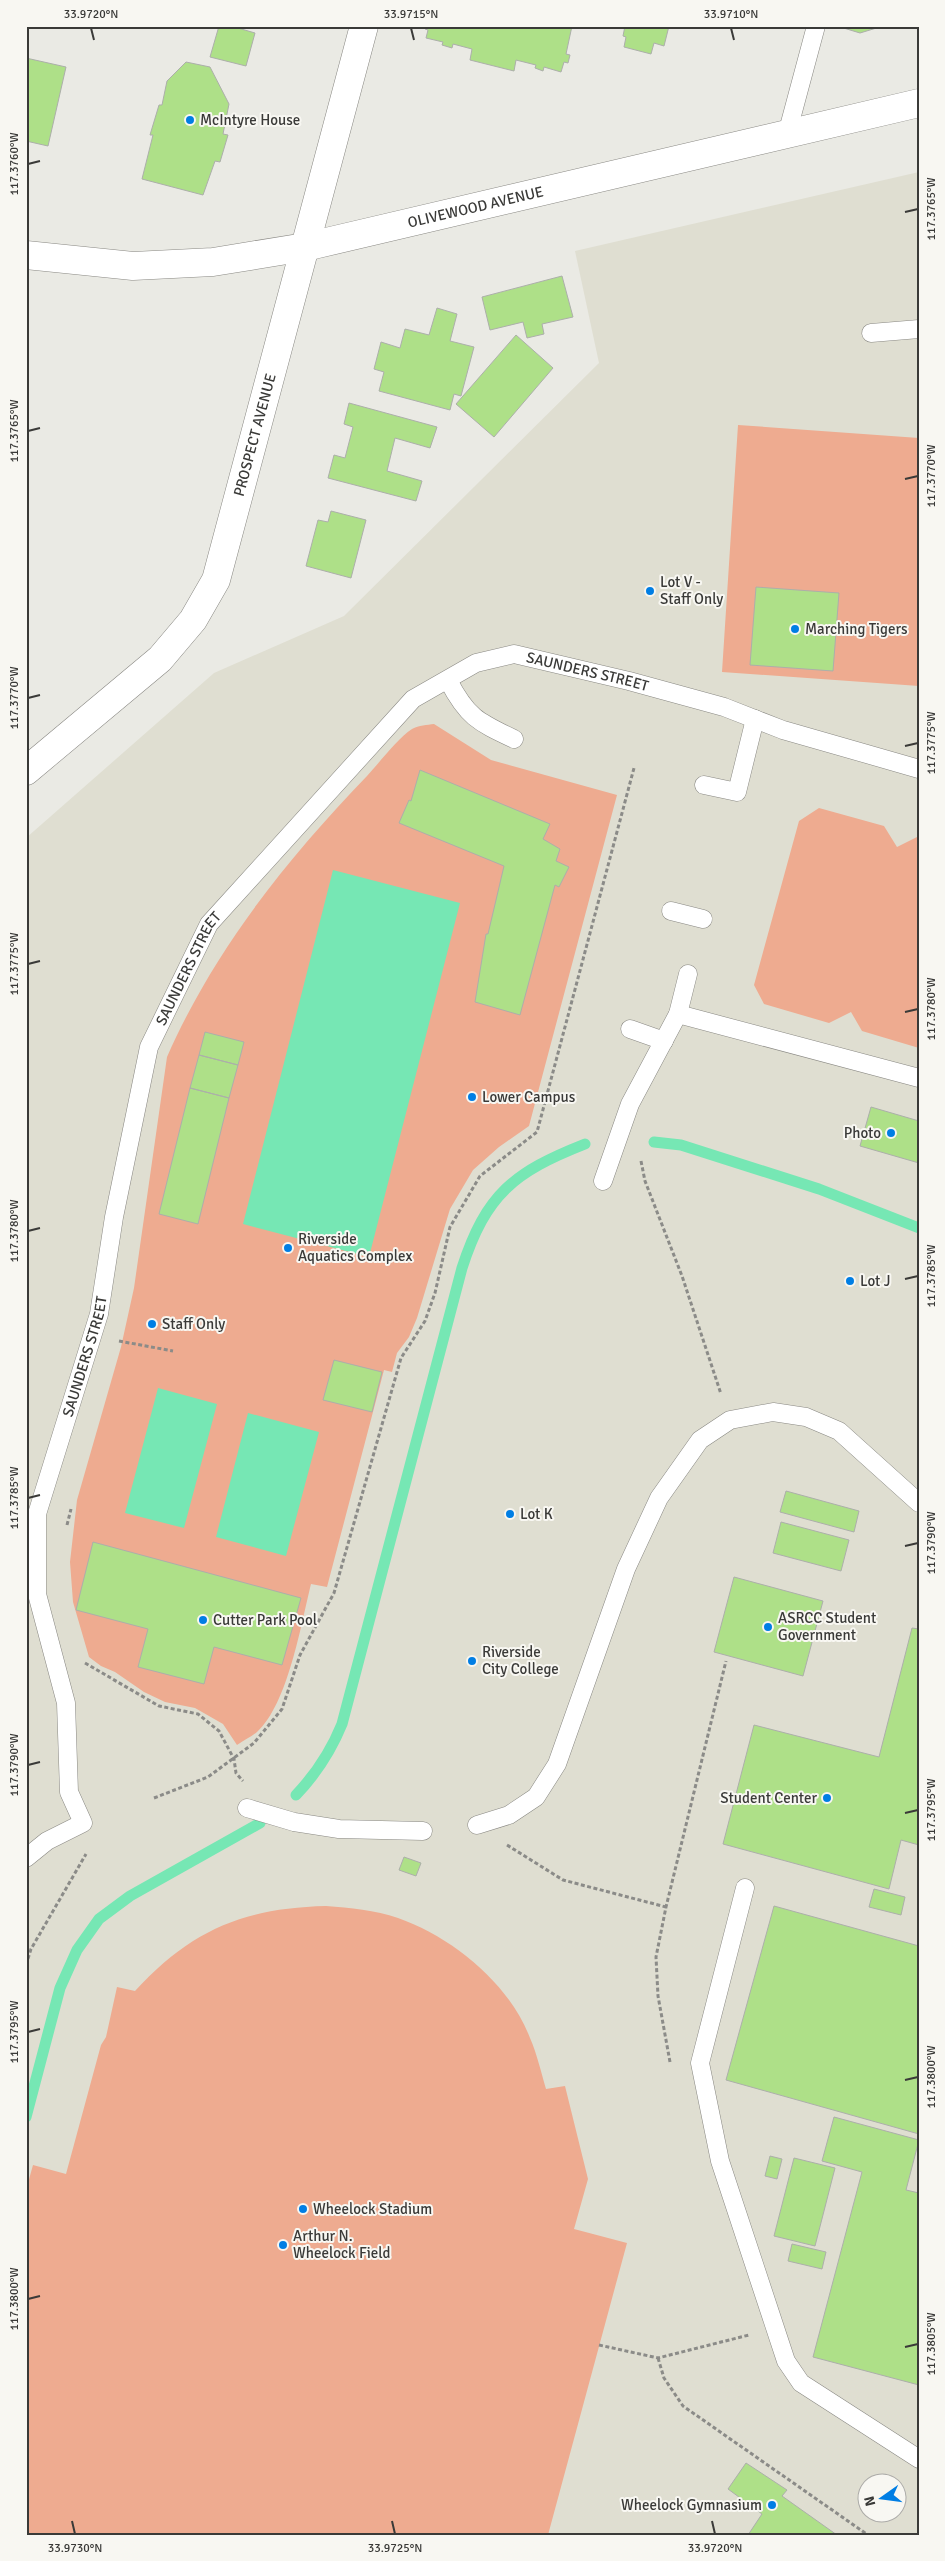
<svg xmlns="http://www.w3.org/2000/svg" width="945" height="2561" viewBox="0 0 945 2561" font-family="Signika,sans-serif">
<style>
.built{fill:#dfded1;fill-rule:evenodd}
.green{fill:#eeab90}
.water{fill:#76e7b4}
.lines{fill:none;stroke-linecap:round;stroke-linejoin:round}
.stream{stroke:#76e7b4;stroke-width:11}
.building{fill:#aee088;stroke:#acafaa}
.lane-casing{stroke:#898883;stroke-width:19}
.street-casing{stroke:#898883;stroke-width:29}
.secondary-casing{stroke:#898883;stroke-width:29}
.path{stroke:#8b8b88;stroke-width:3;stroke-dasharray:4 2.5;stroke-linecap:butt}
.lane{stroke:#fff;stroke-width:18}
.street{stroke:#fff;stroke-width:28}
.secondary{stroke:#fff;stroke-width:28}
.ticks{fill:none;stroke:#3a3a38;stroke-width:2}
.poi-dot{fill:#007ee4;stroke:#f8f7f2;stroke-width:2}
.labels{text-anchor:middle;dominant-baseline:central;stroke-width:4;stroke-linejoin:round;paint-order:stroke}
.poi-label{font-size:15px;fill:#3a3a38;stroke:#f8f7f2;text-anchor:start}
.street-label{font-size:15px;fill:#3a3a38;stroke:#f8f7f2}
.neatline{fill:none;stroke:#3a3a38;stroke-width:2}
.ticks-label{font-size:12px;text-anchor:middle;fill:#3a3a38}
</style>
<rect width="100%" height="100%" fill="#eaeae4"/>
<path class="built" d="M919,172V2535H26V838L214,673L344,616L599,363L575,251ZM868,2484H898V2514H868Z"/>
<path class="green" d="M738,425L919,438V686L722,672Z
M434,724L491,760L617,795L529,1126L499,1147L473,1170L450,1209L417,1318L409,1337L397,1353L392,1372L384,1370L327,1587L311,1584C301,1624 288,1704 257,1732C251,1737 244,1740 237,1745L223,1724L195,1708L165,1702L144,1692L115,1672L101,1666L89,1657L73,1602L70,1562L77,1500L121,1347L134,1288L167,1057C214,950 287,859 367,776C380,762 397,739 412,729C419,725 427,725 434,724Z
M819,808L884,826L897,847L919,836V1048L862,1031L851,1012L829,1023L764,1004L754,985L799,821Z
M326,1906C350,1908 375,1910 398,1918C452,1937 509,1983 530,2038C537,2054 541,2072 546,2089L565,2086L588,2179L574,2229L627,2243L548,2535H26V2190L33,2165L66,2174L101,2045L106,2037L117,1987L135,1991C191,1930 244,1908 326,1906Z"/>
<path class="water" d="M333,870L460,903L369,1257L243,1224Z
M158,1388L217,1404L184,1528L125,1513Z
M248,1413L319,1432L286,1556L216,1537Z"/>
<g class="lines">
<path class="stream" d="M654,1142L681,1145L819,1189L919,1228
M296,1795C316,1774 331,1751 342,1724L462,1268C486,1194 514,1172 585,1144
M26,2117L60,1988L77,1950L99,1919L130,1896L260,1823"/>
</g>
<path class="building" d="M219,26H231L255,33L246,66L210,57Z
M425,26H572L566,54L570,55L568,63L564,62L561,72L544,67L543,71L535,68L536,65L516,60L514,71L470,60L472,49L453,44L452,48L442,45L443,42L426,38L428,30L425,29Z
M625,26H669L664,46L654,43L651,54L624,47L626,37L623,36Z
M837,26H883L860,33Z
M26,58L66,67L48,146L26,141Z
M186,62L210,67L229,104L223,134L228,135L220,162L215,161L203,195L142,179L153,135H150L159,105H162L167,81Z
M562,276L573,317L542,324L544,334L527,338L523,322L490,330L482,297Z
M437,308L457,314L450,341L474,347L461,396L454,394L450,410L379,391L384,372L374,369L381,342L400,348L405,329L429,335Z
M516,335L553,368L494,437L456,404Z
M349,403L437,427L430,448L395,438L387,471L422,481L416,501L328,478L334,455L345,458L353,427L344,424Z
M331,511L366,520L351,578L306,566L318,520L328,522Z
M756,587L839,593L833,671L750,665Z
M420,770L550,824L543,839L560,849L556,861L569,867L559,887L555,885L520,1015L475,1002L486,934H488L504,866L399,823L409,800L411,801Z
M205,1032L244,1042L238,1065L199,1055Z
M199,1055L238,1065L229,1098L190,1088Z
M190,1088L229,1098L198,1224L159,1214Z
M871,1107L919,1121V1163L860,1146Z
M334,1360L382,1372L372,1412L323,1400Z
M786,1491L859,1511L854,1532L780,1512Z
M781,1522L849,1540L841,1571L773,1553Z
M93,1542L301,1598L282,1665L214,1647L204,1684L138,1667L148,1629L76,1610Z
M734,1577L823,1601L803,1676L714,1652Z
M912,1628L919,1629V1845L901,1840L889,1889L723,1844L754,1725L879,1757Z
M404,1857L421,1863L416,1876L399,1870Z
M874,1889L905,1897L901,1915L869,1907Z
M774,1906L919,1946V2134L726,2080Z
M834,2117L919,2140L906,2190L919,2193V2385L813,2357L862,2172L822,2161Z
M770,2156L782,2159L777,2179L765,2176Z
M794,2158L835,2168L815,2246L774,2236Z
M792,2244L826,2252L822,2269L788,2261Z
M746,2463L787,2490L782,2496L837,2535H748L762,2514L728,2489Z"/>
<g class="lines">
<defs>
<g id="lane">
<path d="M787,134L816,26"/>
<path d="M871,333L919,329"/>
<path d="M448,680C467,717 478,722 514,739"/>
<path d="M704,785L737,792L755,719"/>
<path d="M671,911L703,919"/>
<path d="M678,1014L919,1078"/>
<path d="M630,1029L664,1041"/>
<path d="M603,1181L630,1104L678,1014L688,974"/>
<path d="M247,1808L294,1822L339,1829L423,1831"/>
<path d="M477,1825L509,1815L536,1797L557,1764L626,1569L659,1498L700,1440L730,1420L773,1412L806,1417L839,1431L919,1503"/>
<path id="s1" d="M26,1858L47,1841L83,1823L69,1792L66,1703L37,1594V1514L99,1314L114,1217L149,1047L209,924L413,699L476,663L514,654L629,681L724,707L783,730L919,769"/>
<path d="M745,1888L700,2063L720,2161L786,2361L801,2383L919,2459"/>
</g>
<g id="street">
<path id="s2" d="M26,771L160,659L193,620L216,580L364,26"/>
</g>
<g id="secondary">
<path id="s3" d="M26,255L133,266L213,262L305,247L919,103"/>
</g>
</defs>
<use href="#lane" class="lane-casing"/>
<use href="#street" class="street-casing"/>
<use href="#secondary" class="secondary-casing"/>
<path class="path" d="M641,1161L645,1181L682,1276L721,1394
M119,1341L173,1351
M67,1525L71,1509
M85,1663L159,1706L198,1714L219,1731L234,1759L236,1773L243,1781
M154,1798L208,1777L254,1743L282,1709L300,1655L334,1593L401,1358L425,1321L435,1293L450,1227L480,1176L537,1132L634,768
M507,1845L563,1880L666,1907
M26,1965L31,1949L86,1854
M670,2062L658,1996L656,1957L666,1907L726,1661
M599,2345L658,2358L749,2335
M658,2358L664,2378L683,2406L868,2535"/>
<use href="#lane" class="lane"/>
<use href="#street" class="street"/>
<use href="#secondary" class="secondary"/>
</g>
<path class="ticks" d="M91,28L94,40M411,28L414,40M731,28L734,40M28,164L40,161M905,212L918,209M28,431L40,428M905,479L918,476M28,698L40,695M905,746L918,743M28,964L40,961M905,1012L918,1009M28,1231L40,1228M905,1279L918,1276M28,1498L40,1495M905,1546L918,1543M28,1765L40,1762M905,1813L918,1810M28,2032L40,2029M905,2080L918,2077M28,2299L40,2296M905,2347L918,2344M72,2521L75,2534M392,2521L395,2534M712,2521L715,2534"/>
<g class="poi-dot">
<circle cx="190" cy="120" r="5"/>
<circle cx="650" cy="591" r="5"/>
<circle cx="795" cy="629" r="5"/>
<circle cx="472" cy="1097" r="5"/>
<circle cx="891" cy="1133" r="5"/>
<circle cx="288" cy="1248" r="5"/>
<circle cx="850" cy="1281" r="5"/>
<circle cx="152" cy="1324" r="5"/>
<circle cx="510" cy="1514" r="5"/>
<circle cx="203" cy="1620" r="5"/>
<circle cx="768" cy="1627" r="5"/>
<circle cx="472" cy="1661" r="5"/>
<circle cx="827" cy="1798" r="5"/>
<circle cx="303" cy="2209" r="5"/>
<circle cx="283" cy="2245" r="5"/>
<circle cx="772" cy="2505" r="5"/>
</g>
<g class="labels">
<g class="poi-label">
<text x="200" y="120">McIntyre House</text>
<text x="660" y="582">Lot V -<tspan x="660" dy="17">Staff Only</tspan></text>
<text x="805" y="629">Marching Tigers</text>
<text x="482" y="1097">Lower Campus</text>
<text x="881" y="1133" text-anchor="end">Photo</text>
<text x="298" y="1239">Riverside<tspan x="298" dy="17">Aquatics Complex</tspan></text>
<text x="860" y="1281">Lot J</text>
<text x="162" y="1324">Staff Only</text>
<text x="520" y="1514">Lot K</text>
<text x="778" y="1618">ASRCC Student<tspan x="778" dy="17">Government</tspan></text>
<text x="213" y="1620">Cutter Park Pool</text>
<text x="482" y="1652">Riverside<tspan x="482" dy="17">City College</tspan></text>
<text x="817" y="1798" text-anchor="end">Student Center</text>
<text x="313" y="2209">Wheelock Stadium</text>
<text x="293" y="2236">Arthur N.<tspan x="293" dy="17">Wheelock Field</tspan></text>
<text x="762" y="2505" text-anchor="end">Wheelock Gymnasium</text>
</g>
<g class="street-label">
<text stroke="none"><textPath href="#s3" startOffset="456">OLIVEWOOD AVENUE</textPath></text>
<text stroke="none"><textPath href="#s2" startOffset="422">PROSPECT AVENUE</textPath></text>
<text stroke="none"><textPath href="#s1" startOffset="1492">SAUNDERS STREET</textPath></text>
<text stroke="none"><textPath href="#s1" startOffset="952">SAUNDERS STREET</textPath></text>
<text stroke="none"><textPath href="#s1" startOffset="548">SAUNDERS STREET</textPath></text>
</g>
</g>
<rect width="945" height="2561" fill="none" stroke="#f8f7f2" stroke-width="55"/>
<g transform="translate(882 2498) rotate(256)"><circle r="24" fill="#f8f7f2" stroke="#acaba8"/>
<path d="M0-4L9 19L0 12L-9 19Z" fill="#007ee4"/>
<text y="-8" font-size="14" font-weight="bold" text-anchor="middle" fill="#3a3a38">N</text>
</g>
<rect x="28" y="28" width="890" height="2506" class="neatline"/>
<g class="ticks-label">
<text x="91" y="18">33.9720°N</text>
<text x="411" y="18">33.9715°N</text>
<text x="731" y="18">33.9710°N</text>
<text transform="translate(14 164) rotate(-90)" y="4">117.3760°W</text>
<text transform="translate(931 209) rotate(-90)" y="4">117.3765°W</text>
<text transform="translate(14 431) rotate(-90)" y="4">117.3765°W</text>
<text transform="translate(931 476) rotate(-90)" y="4">117.3770°W</text>
<text transform="translate(14 698) rotate(-90)" y="4">117.3770°W</text>
<text transform="translate(931 743) rotate(-90)" y="4">117.3775°W</text>
<text transform="translate(14 964) rotate(-90)" y="4">117.3775°W</text>
<text transform="translate(931 1009) rotate(-90)" y="4">117.3780°W</text>
<text transform="translate(14 1231) rotate(-90)" y="4">117.3780°W</text>
<text transform="translate(931 1276) rotate(-90)" y="4">117.3785°W</text>
<text transform="translate(14 1498) rotate(-90)" y="4">117.3785°W</text>
<text transform="translate(931 1543) rotate(-90)" y="4">117.3790°W</text>
<text transform="translate(14 1765) rotate(-90)" y="4">117.3790°W</text>
<text transform="translate(931 1810) rotate(-90)" y="4">117.3795°W</text>
<text transform="translate(14 2032) rotate(-90)" y="4">117.3795°W</text>
<text transform="translate(931 2077) rotate(-90)" y="4">117.3800°W</text>
<text transform="translate(14 2299) rotate(-90)" y="4">117.3800°W</text>
<text transform="translate(931 2344) rotate(-90)" y="4">117.3805°W</text>
<text x="75" y="2552">33.9730°N</text>
<text x="395" y="2552">33.9725°N</text>
<text x="715" y="2552">33.9720°N</text>
</g>
</svg>
